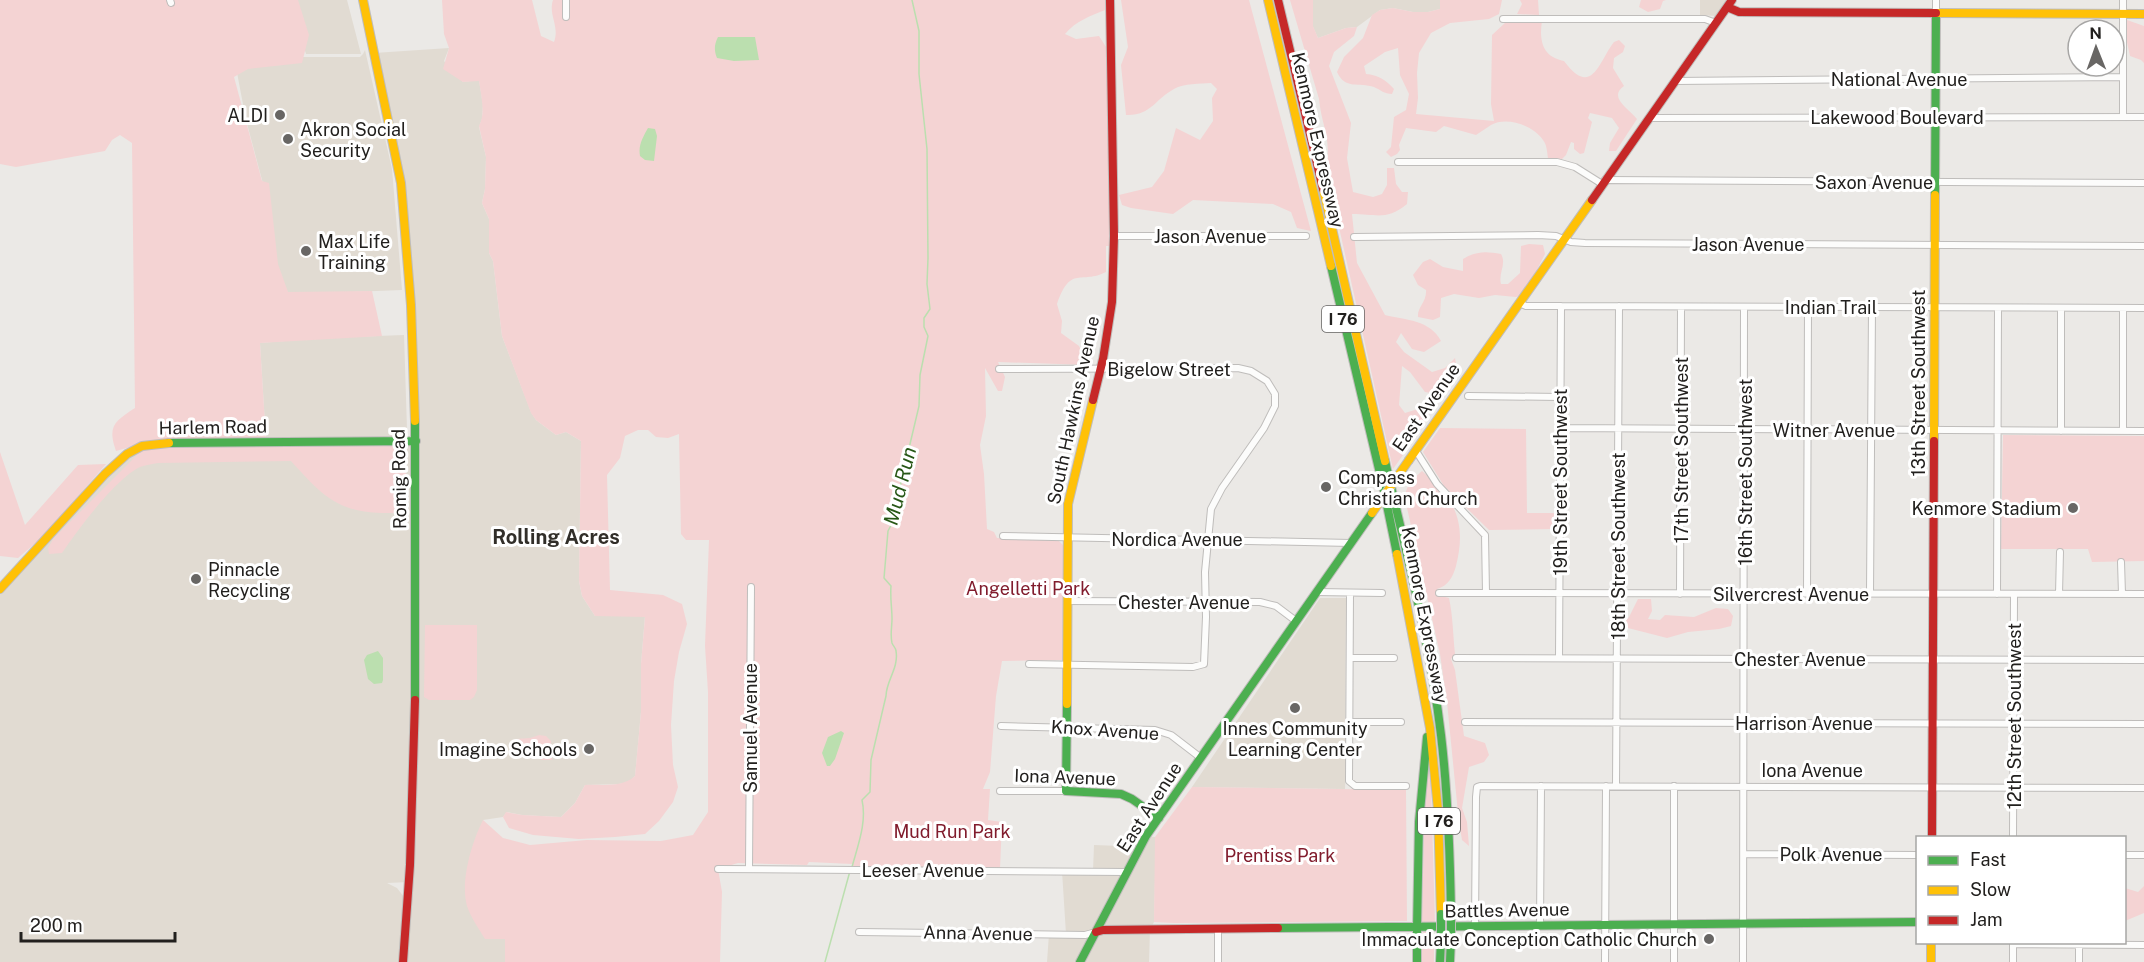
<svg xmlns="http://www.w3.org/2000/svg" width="2144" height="962" viewBox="0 0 2144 962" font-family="'Public Sans',sans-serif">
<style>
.built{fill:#e1dbd2;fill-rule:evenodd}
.green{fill:#f4d3d3}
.water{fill:#bbdfaf}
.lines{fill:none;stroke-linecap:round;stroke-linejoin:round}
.stream{stroke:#bbdfaf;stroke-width:1.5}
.street-casing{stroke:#bfbdbb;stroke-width:8}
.fast-casing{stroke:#bfbdbb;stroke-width:10}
.slow-casing{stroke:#bfbdbb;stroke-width:10}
.jam-casing{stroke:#bfbdbb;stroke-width:10}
.street{stroke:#fcfcfb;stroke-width:6}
.fast{stroke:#4caf50;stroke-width:8}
.slow{stroke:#ffc107;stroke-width:8}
.jam{stroke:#c62828;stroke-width:8}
.fast-bridge-casing{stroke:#bfbdbb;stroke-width:10;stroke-linecap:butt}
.slow-bridge-casing{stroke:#bfbdbb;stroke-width:10;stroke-linecap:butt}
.fast-bridge{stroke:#4caf50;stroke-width:8}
.slow-bridge{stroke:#ffc107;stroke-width:8}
.poi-dot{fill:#686664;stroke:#fff;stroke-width:2}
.labels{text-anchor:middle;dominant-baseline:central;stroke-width:6;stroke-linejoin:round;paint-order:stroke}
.shield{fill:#fff;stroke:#646362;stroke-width:1.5}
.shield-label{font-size:16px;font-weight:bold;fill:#22201e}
.street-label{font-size:18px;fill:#22201e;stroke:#fff}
.poi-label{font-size:18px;fill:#22201e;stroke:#fff;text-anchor:end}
.park-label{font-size:18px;fill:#811c2d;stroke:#fff}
.water-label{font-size:20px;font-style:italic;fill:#275716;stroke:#fff}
.neighbourhood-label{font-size:20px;font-weight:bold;fill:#312e29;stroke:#fff}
</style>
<rect width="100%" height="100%" fill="#ebe9e6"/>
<path class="built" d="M290,0H347L361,54H306Z
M1313,0H1440V9L1428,12H1413L1393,8L1380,10L1357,27L1346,28L1318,38L1313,27Z
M1700,0H1728L1717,16L1700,15Z
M449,48L444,61L463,82L479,80L483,105L482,119L479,127L486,157L485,189L482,203L489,219V253L493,261L502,336L531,412L536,420L556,435L566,432L581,441L579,581L582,596L595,616H645L641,664V712L635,776L629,782L619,784L585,785L575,803L561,817L522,815L507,812L503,817L483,820L511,938V962H0V589L83,497L142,446L416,441L403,192L374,53ZM409,882L407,901L397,888L387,883Z
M365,50L392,169L402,290L273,295L265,191L246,120L235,62L301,57H360L363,54Z
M404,335L407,429L402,437L266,440L260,343L322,338Z
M1320,598H1346L1345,729L1347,734L1345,789L1192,787Z
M1146,836L1155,837L1156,839L1154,922L1150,930L1149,962H1047L1049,934H1066L1062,871H1093L1094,845L1120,846L1136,854Z"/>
<path class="green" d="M0,0H298L309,35L302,63L248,69L234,77L262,181L269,183L278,264L288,292L372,291L382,336L260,343L266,440H155L116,451C107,426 115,421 135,408L132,143L120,135L112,140L105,151L16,167L0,164Z
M442,0H532L541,36L554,42C560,26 548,15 553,0H1105V10C1090,16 1076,21 1065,34L1076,39L1099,36L1108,50L1110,246H1106V272C1081,285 1071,264 1057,304L1062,321L1061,333L1079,346L1088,365L998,362L1005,377L1002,391H998L985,368L986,416L980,445L984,474L987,529L994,532L997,538L1058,540L1064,546L1063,660L1002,661L996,696L990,772L983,789H990L988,820L1002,822L1000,869L852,867V864L809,862L807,865L738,863L718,869L722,892L720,962H505V939H485C479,929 471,918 467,906C460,881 472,842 483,820L503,838L530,845L587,840L661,841L693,835L708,812V692L705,646L709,540H686L681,534L679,434L668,438L656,437L648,430H638L625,436L620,458L607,475L610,590L663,595L682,604L687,624L679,652L674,681L671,725L673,765L678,787L673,802L659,821L645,834L615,837L579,839L533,835L509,828L503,817L506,812L522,815L561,817L575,803L585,785C602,784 622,788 635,776L641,712V664L645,617L595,616L582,596L579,581L581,441L566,432L556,435L536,420L531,413L502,336L493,261L489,253V219L482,203L485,189L486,157L479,126C486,113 481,96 479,81L463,82L443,69L449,48L444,34Z
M1121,0H1249L1311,231L1297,228L1291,212L1273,204L1193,200L1173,214L1131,208L1122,205L1119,195L1152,187L1164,171L1176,128L1200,140L1213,121L1212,98L1217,89L1211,83C1200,84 1184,83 1174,89C1155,99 1151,116 1126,115L1121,65L1128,47Z
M1290,0H1313V26L1318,38L1346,28L1357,27L1354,36L1334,52L1329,66L1351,123L1347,158L1353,192L1373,197L1382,194L1387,185V168H1394L1396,184L1402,192H1408L1407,204C1386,221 1377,214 1352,214L1357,263L1385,315C1406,320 1430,320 1441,341L1424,352L1412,349L1401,333L1396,342L1404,352L1432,372L1445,368L1455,358C1458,370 1454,387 1445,395L1425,392L1410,372L1402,366L1399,405L1405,413L1421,408L1430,411L1423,427L1393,469L1326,169C1332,138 1322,128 1319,99Z
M1440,0H1502L1499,14L1489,19L1450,23L1431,33L1419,53L1417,73L1418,98L1416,114L1494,121L1491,104L1492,35L1506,22L1542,21C1539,40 1542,57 1564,61C1592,99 1599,61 1614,42L1619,40L1625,46L1623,52L1614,58L1613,68L1624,86C1608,97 1628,108 1637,119L1616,151H1609L1610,143L1619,128L1612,118L1590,113L1588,118L1592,122L1584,153L1580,154L1574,149V143L1571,142L1566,155L1562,159L1548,158C1547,152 1547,145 1543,140C1534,126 1507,116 1491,125C1486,128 1481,132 1476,135L1444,126L1436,132L1406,128L1399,145L1400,150L1397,154L1391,157L1386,152L1391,147L1394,117L1406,110L1409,94L1400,75L1398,48L1385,52L1364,66L1366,74C1378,75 1386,80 1394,89L1392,94C1384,94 1381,90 1374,87C1359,82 1345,90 1337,72L1344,57L1363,38L1372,15L1380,10L1393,8L1413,12H1428L1440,9Z
M1520,0H1538L1539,15L1517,14L1522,4Z
M1641,0H1666L1663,1L1660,9L1648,12L1639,7Z
M2127,20L2144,26V63L2141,60L2130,56L2125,33Z
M1529,244L1543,245L1545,254L1531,281L1521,296L1516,297L1495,295L1479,298L1454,294L1441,298L1440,317L1433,320L1418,317C1417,307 1427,302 1426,290L1418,285L1413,275L1423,262L1430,259L1443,267L1463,271V259C1476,251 1486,251 1501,254C1507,264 1498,273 1501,284H1508L1520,273L1521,246Z
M1440,428L1526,429L1527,513H1555V529L1489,530L1444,486L1423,452Z
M2003,435L2144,436V561L2092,562L2088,549H2001Z
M369,444L398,445L405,452L407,501L405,509C398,514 391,513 382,513C336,512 320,493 291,461L158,463C152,464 145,465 140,467C115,479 77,531 62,553L49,554L48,548L54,538L141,451L166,447Z
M0,452L25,525L78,465L106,464L45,535L18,558L0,556Z
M1422,471C1455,499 1467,522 1456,566C1453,577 1448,586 1437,589V595L1449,598C1453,617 1453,635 1455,654L1451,659L1455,670L1464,736L1485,743L1489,755L1484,762L1469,767L1462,808L1467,822L1469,846L1462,840L1459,823L1447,702L1440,654L1405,499C1405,486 1412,480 1422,471Z
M1638,599H1651L1652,611L1648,619L1660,620L1665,615L1694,617L1716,608L1728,609L1733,616L1731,626L1719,629L1688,632L1667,638L1628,628L1624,623L1629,617Z
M425,625H477V690L474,697L470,700H429L424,697Z
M539,735L546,736L551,741L552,760H541L540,753L534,748L516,747V739L530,738Z
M1426,752L1431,785L1435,923L1422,922Z
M1192,787L1406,790L1407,921L1174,923L1154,922L1155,837Z
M2144,886V913L2125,921V888L2138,892Z
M1423,932H1434V962H1420Z"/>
<path class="water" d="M718,37H755L759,60L734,61L717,58C714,50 714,45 718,37Z
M648,128L655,129L657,136L654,161L645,160L640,156C638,145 643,137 648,128Z
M378,651L383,658V680L382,683L374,684L368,679L364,660L367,655Z
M841,731L844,733L835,759L830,766H827L822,753L828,737Z"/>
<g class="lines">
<path class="stream" d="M852,867C858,845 867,822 862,800L870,792L871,760L886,696C886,681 899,668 896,651C896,648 893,646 892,643C890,635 892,627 892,619C892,608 890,598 891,586L884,578L888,531L897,514L901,482L919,406L920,375L928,336L924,327V318L930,309L927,284L928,258L927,149L919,74V31L912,0
M825,962L850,871"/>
<defs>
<path id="street" d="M170,0L171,3
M566,0V17
M2123,0V117
M1936,13V0
M1503,19H1705L1716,23
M1675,81L2123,77
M1650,118L2144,117
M1398,162H1557L1575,167L1602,184
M1605,180L2144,183
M1114,236H1306
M1354,237L1538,235L1556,236L1571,242L1585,243L2144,246
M1519,303L1526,306H1561L2144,308
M999,369L1238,368L1251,371L1267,381L1275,394V406L1264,428L1222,488L1211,509L1205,572L1206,617L1204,664L1193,667L1029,664
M1468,396L1560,397
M1560,428L2144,431
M2061,431V308
M2123,431V308
M1416,451L1437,484L1485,535L1486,593
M1003,536L1351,543
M2121,562L2122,594
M1317,592L1382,593
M1350,593L1349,781L1355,786H1406
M1439,593L2144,594
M1680,594L1681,307
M1807,594L1808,307
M1870,594L1872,308
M1997,594L1998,308
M2059,594L2060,552
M1067,601L1260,602L1276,606L1296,621
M1350,658H1394
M1456,658L2144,660
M1559,658L1561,306
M1349,722H1401
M1465,722L2144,724
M1001,726L1155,730L1171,735L1201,758
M1616,786L1619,306
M1000,791H1066
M2013,838L2014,594
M1744,854L1918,855
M2124,855H2144
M718,869L1127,872
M749,869L751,587
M1540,926L1541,786
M1475,927L1476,797L1477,787L1480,786L2144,788
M1218,930V962
M859,932L1085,935L1096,932
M2013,944L2144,945
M2079,945V962
M1605,962L1606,786
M1674,962V786
M1743,962L1744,307
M2013,962V942"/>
<path id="fast" d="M1935,195L1936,13
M1331,266L1383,486L1397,554
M169,443L416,441
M1385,461C1406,552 1430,642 1441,735C1448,794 1450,853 1451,913
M415,700V421
M1067,704L1066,791L1121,794L1132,799L1159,818
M1278,928L1918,922
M1417,928V962
M1417,928L1419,822L1427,737
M1080,962L1146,836L1372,513
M1440,962L1441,939
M1450,962L1451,939"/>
<path id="slow" d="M363,0L401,183L411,305L415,421
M1268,0L1331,266
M1936,13L2144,14
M1323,189L1385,461
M1934,441L1935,195
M1409,460L1592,200
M1397,554L1430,728L1438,810L1441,914
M0,589L105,474L127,454L142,446L169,443
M1067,704L1068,504L1093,400
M1931,942V962"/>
<path id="jam" d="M1278,0L1323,189
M1727,7L1739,12L1936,13
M1592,200L1732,0
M1093,400L1103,359L1112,302L1114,236L1110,0
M1932,838L1934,441
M1096,932L1103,930L1278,928
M403,962L410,865L415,700"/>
</defs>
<use href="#street" class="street-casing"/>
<use href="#fast" class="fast-casing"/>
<use href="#slow" class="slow-casing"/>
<use href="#jam" class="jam-casing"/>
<use href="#street" class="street"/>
<use href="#fast" class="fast"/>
<use href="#slow" class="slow"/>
<use href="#jam" class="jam"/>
<defs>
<path id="fast-bridge" d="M1451,913V939
M1441,914V939"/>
<path id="slow-bridge" d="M1372,513L1409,460"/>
</defs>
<use href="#fast-bridge" class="fast-bridge-casing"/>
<use href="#slow-bridge" class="slow-bridge-casing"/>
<use href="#fast-bridge" class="fast-bridge"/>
<use href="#slow-bridge" class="slow-bridge"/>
</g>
<g class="poi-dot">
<circle cx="280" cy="115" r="6"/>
<circle cx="288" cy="139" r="6"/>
<circle cx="306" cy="251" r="6"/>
<circle cx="1326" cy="487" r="6"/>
<circle cx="2073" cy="508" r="6"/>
<circle cx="196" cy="579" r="6"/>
<circle cx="1295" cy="708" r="6"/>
<circle cx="589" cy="749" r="6"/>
<circle cx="1709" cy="939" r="6"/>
</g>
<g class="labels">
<g class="shield">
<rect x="1322" y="306" width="42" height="26" rx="4.5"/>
<rect x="1418" y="808" width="42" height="26" rx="4.5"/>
</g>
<g class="shield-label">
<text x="1343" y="319">I 76</text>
<text x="1439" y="821">I 76</text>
</g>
<g class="street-label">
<text x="1899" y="79">National Avenue</text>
<text x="1897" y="117">Lakewood Boulevard</text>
<text transform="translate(1318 140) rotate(77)">Kenmore Expressway</text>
<text x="1874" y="182">Saxon Avenue</text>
<text x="1210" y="236">Jason Avenue</text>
<text x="1748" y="244">Jason Avenue</text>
<text x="1831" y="307">Indian Trail</text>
<text x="1169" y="369">Bigelow Street</text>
<text transform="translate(1918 383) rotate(-90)">13th Street Southwest</text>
<text transform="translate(1426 407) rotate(-55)">East Avenue</text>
<text transform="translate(1073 410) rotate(-78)">South Hawkins Avenue</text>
<text transform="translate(213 427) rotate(-1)">Harlem Road</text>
<text x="1834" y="430">Witner Avenue</text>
<text transform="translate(1681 450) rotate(-90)">17th Street Southwest</text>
<text transform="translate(1745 472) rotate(-90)">16th Street Southwest</text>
<text transform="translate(399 479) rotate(-91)">Romig Road</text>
<text transform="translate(1560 482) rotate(-90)">19th Street Southwest</text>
<text x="1177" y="539">Nordica Avenue</text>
<text transform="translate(1618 546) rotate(-90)">18th Street Southwest</text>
<text x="1791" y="594">Silvercrest Avenue</text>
<text x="1184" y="602">Chester Avenue</text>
<text transform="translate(1425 615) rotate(79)">Kenmore Expressway</text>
<text x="1800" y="659">Chester Avenue</text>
<text transform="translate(2014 716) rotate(-90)">12th Street Southwest</text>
<text x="1804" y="723">Harrison Avenue</text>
<text transform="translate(750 728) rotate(-90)">Samuel Avenue</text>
<text transform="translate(1105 730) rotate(4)">Knox Avenue</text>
<text x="1812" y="770">Iona Avenue</text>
<text transform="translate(1065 777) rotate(2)">Iona Avenue</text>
<text transform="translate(1149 807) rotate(-57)">East Avenue</text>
<text x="1831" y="854">Polk Avenue</text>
<text x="923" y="870">Leeser Avenue</text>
<text transform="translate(1507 910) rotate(-1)">Battles Avenue</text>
<text transform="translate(978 933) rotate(1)">Anna Avenue</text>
</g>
<g class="poi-label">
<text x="268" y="115">ALDI</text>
<text x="300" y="129" text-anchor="start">Akron Social<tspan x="300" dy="21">Security</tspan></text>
<text x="318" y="241" text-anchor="start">Max Life<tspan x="318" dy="21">Training</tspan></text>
<text x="1338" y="477" text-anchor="start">Compass<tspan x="1338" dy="21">Christian Church</tspan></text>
<text x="2061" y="508">Kenmore Stadium</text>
<text x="208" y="569" text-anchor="start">Pinnacle<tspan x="208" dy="21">Recycling</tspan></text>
<text x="1295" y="728" text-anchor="middle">Innes Community<tspan x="1295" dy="21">Learning Center</tspan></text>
<text x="577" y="749">Imagine Schools</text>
<text x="1697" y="939">Immaculate Conception Catholic Church</text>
</g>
<g class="park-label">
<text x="1028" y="588">Angelletti Park</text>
<text x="952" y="831">Mud Run Park</text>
<text x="1280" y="855">Prentiss Park</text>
</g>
<g class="water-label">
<text transform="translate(900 486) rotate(-76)">Mud Run</text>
</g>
<g class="neighbourhood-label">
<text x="556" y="537">Rolling Acres</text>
</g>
</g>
<rect x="1916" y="836" width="210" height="108" fill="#ffffff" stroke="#a7a6a5" stroke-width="1.5"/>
<rect x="1928" y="856" width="30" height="9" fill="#4caf50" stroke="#a7a6a5" stroke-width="1.5"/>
<text x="1970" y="866" font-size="18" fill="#22201e">Fast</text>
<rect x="1928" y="886" width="30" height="9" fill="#ffc107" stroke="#a7a6a5" stroke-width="1.5"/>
<text x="1970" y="896" font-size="18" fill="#22201e">Slow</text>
<rect x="1928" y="916" width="30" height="9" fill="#c62828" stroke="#a7a6a5" stroke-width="1.5"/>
<text x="1970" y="926" font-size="18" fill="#22201e">Jam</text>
<g transform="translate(2096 48) rotate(359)"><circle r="28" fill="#ffffff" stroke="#a7a6a5" stroke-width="1.5"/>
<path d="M0-4.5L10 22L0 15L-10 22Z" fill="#686664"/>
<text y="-9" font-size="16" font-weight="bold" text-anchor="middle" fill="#22201e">N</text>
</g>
<path d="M21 932v9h154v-9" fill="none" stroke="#22201e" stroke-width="3"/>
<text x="30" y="932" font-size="18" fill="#22201e" stroke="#ffffff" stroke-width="4.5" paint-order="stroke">200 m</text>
</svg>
